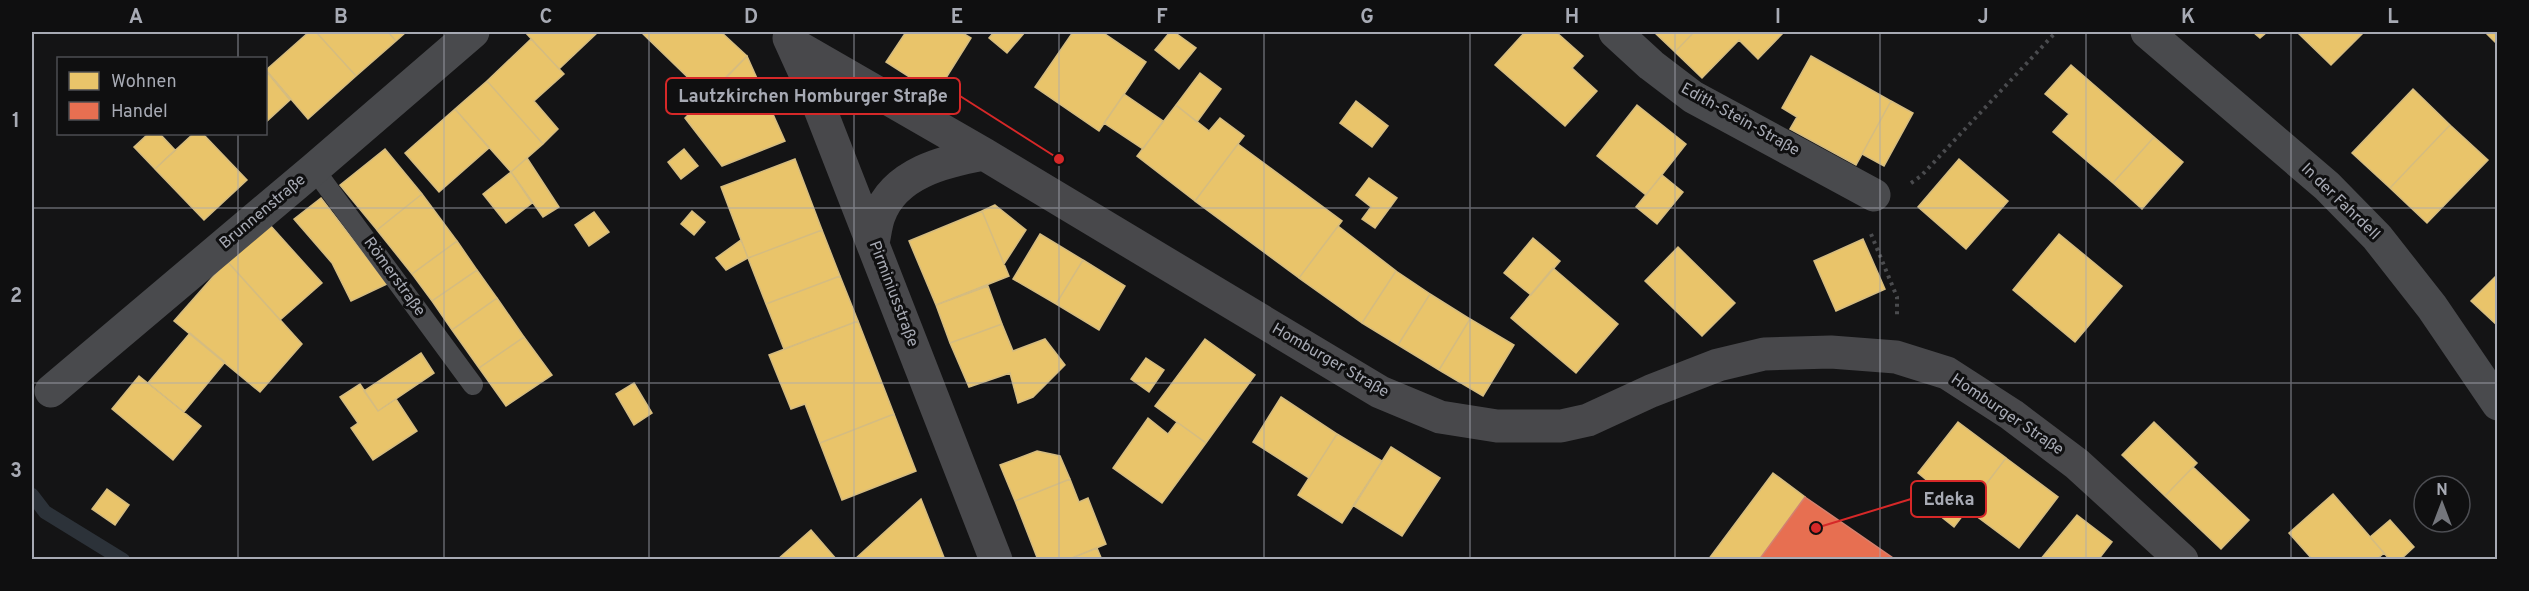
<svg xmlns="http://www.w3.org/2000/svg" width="2529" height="591" viewBox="0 0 2529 591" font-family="Overpass,sans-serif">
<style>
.homes{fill:#e9c46a;stroke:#d5bc80;stroke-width:1.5}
.shops{fill:#e76f51;stroke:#d4816f;stroke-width:1.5}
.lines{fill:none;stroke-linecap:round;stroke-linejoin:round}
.stream{stroke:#2c3239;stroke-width:14}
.path{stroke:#4a4b4e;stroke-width:4;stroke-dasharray:3 4.5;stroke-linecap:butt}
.service{stroke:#494a4d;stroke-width:20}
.minor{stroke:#494a4d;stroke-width:33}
.secondary{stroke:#48484b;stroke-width:33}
.grid{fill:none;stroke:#a7aab4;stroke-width:1.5;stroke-opacity:0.55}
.labels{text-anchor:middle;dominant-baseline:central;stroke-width:6;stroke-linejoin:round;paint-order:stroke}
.street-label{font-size:16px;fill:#a7aab4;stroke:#0f0f10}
.leader{fill:none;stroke:#d62828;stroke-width:2}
.callout-dot{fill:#d62828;stroke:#0f0f10;stroke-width:2}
.callout{fill:#0f0f10;stroke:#d62828;stroke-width:2}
.callout-label{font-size:18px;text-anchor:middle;font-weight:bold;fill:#a7aab4}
.neatline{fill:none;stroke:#a7aab4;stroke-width:2}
.grid-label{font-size:20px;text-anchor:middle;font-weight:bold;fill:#a7aab4}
</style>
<rect width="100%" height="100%" fill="#141415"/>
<path class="homes" d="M309,32H316L356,76L308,119L266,70Z
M316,32H388L396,41L356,76Z
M388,32H406L396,41Z
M525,32H598L559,69Z
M644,32H721L747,56L708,97L642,33Z
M906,32H961L971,38L936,94L886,62Z
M994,32H1025L1007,53L989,38Z
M1073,32H1102L1146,62L1099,131L1035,87Z
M1170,32H1174L1196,48L1179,69L1155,50Z
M1525,32H1556L1583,56L1572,68L1597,91L1565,126L1495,65Z
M1654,32H1694L1675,52Z
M1694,32H1784L1758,59L1739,40L1702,78L1675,52Z
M2253,32H2267L2260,38Z
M2297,32H2364L2331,65Z
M2485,32H2498V43L2497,44Z
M531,39L564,74L534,101L558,129L543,144L487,81Z
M747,56L785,141L722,166L685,118Z
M1811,56L1891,101L1856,165L1790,129L1797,117L1782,108Z
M2071,65L2154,137L2113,183L2053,132L2069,114L2045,94Z
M266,71L290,100L266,122Z
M1200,73L1221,89L1197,122L1176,105Z
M487,81L543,144L511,172L455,109Z
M2413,89L2450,125L2390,188L2352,153Z
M1124,94L1163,121L1143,149L1104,123Z
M1356,101L1388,126L1372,147L1340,123Z
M1891,101L1913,113L1884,166L1862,154Z
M1176,105L1209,131L1220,118L1244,136L1195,201L1137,156Z
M1637,105L1686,144L1646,195L1597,156Z
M455,109L489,148L439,192L405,153Z
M2450,125L2488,160L2427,223L2390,188Z
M148,134H160L175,150L155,169L134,147Z
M193,134H203L247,180L204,220L155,169Z
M2154,137L2183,162L2142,209L2113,183Z
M1238,144L1342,221L1299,278L1195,201Z
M385,149L422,194L377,230L340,185Z
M684,149L698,166L681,179L668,162Z
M527,158L559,207L543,217L511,172Z
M795,159L822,230L748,258L721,187Z
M1959,159L2008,201L1966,249L1918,207Z
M511,172L532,203L506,223L483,194Z
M1662,175L1683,192L1657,224L1636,207Z
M1369,178L1397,198L1375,228L1362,219L1371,207L1356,195Z
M422,194L457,241L412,274L377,230Z
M321,198L387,284L351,301L332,263L294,219Z
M995,205L1026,230L1004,264L982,211Z
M692,211L705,222L694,235L681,224Z
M982,211L1009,276L936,305L909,241Z
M594,212L609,232L589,246L575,225Z
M269,224L322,283L280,320L227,261Z
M1338,226L1396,271L1362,323L1299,278Z
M822,230L840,276L766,304L748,258Z
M1040,234L1083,260L1056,304L1013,279Z
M2059,234L2122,286L2075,342L2013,290Z
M1533,238L1560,261L1531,295L1504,273Z
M1863,239L1885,289L1836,311L1814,261Z
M741,240L748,258L726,270L716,258Z
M457,241L477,270L432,301L412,274Z
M1678,247L1735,303L1702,336L1645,281Z
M1083,260L1125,286L1099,330L1056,304Z
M227,261L302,344L260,392L174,321Z
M1553,268L1618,324L1576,373L1511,318Z
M477,270L497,298L452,330L432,301Z
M1396,271L1430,294L1398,345L1362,323Z
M2498,274V326L2471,301Z
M840,276L858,321L784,349L766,304Z
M988,286L1002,324L950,343L936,305Z
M1430,294L1470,319L1439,370L1398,345Z
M497,298L524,337L479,368L452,330Z
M1470,319L1514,345L1483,396L1439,370Z
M858,321L894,414L820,443L805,404L791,409L769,355Z
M1002,324L1013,351L1045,339L1065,365L1033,397L1018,403L1010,373L969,387L950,343Z
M190,333L225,362L184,412L148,383Z
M524,337L552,375L506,406L479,368Z
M1205,339L1255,375L1206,443L1155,406Z
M421,353L434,373L378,411L364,391Z
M1146,358L1164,370L1149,392L1131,379Z
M139,376L201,426L173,460L112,409Z
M634,383L652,413L634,425L616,394Z
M360,384L378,411L396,399L417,431L373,460L351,428L358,423L340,397Z
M1281,397L1337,434L1309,478L1253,442Z
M894,414L916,471L842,500L820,443Z
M1148,418L1168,434L1177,422L1206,443L1162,503L1113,468Z
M1958,422L2006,458L1954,527L1924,503L1936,488L1918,473Z
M2154,422L2197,463L2165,496L2122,455Z
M1337,434L1382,461L1342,523L1298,495Z
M1391,447L1440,478L1402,536L1354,506Z
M1037,451L1060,456L1070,479L1015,501L1000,465Z
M2006,458L2058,497L2019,548L1967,509Z
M2193,467L2249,520L2221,549L2165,496Z
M1773,473L1805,497L1759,560H1708Z
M1070,479L1079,502L1088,498L1106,544L1067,560H1038L1015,501Z
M107,489L129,505L115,525L92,509Z
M2333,494L2384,553L2376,560H2313L2289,533Z
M921,499L945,560H854Z
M2077,515L2112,542L2098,560H2040Z
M2390,520L2414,547L2400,560H2390L2370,537Z
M811,530L837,560H777Z
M1097,548L1102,560H1067Z"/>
<path class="shops" d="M1805,497L1896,560H1759Z"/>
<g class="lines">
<path class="stream" d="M32,495L45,512L123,560"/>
<path class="path" d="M1911,183L1921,176L2056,32
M1871,234L1897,297V317"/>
<path class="service" d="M314,169L473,385"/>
<path class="minor" d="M1615,32L1651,65L1693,97L1874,195
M2147,32L2327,186L2377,237L2432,307L2498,404
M51,391L314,169L473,32"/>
<path class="secondary" d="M789,38L813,91L996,560
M793,44L984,154L1380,392L1440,417L1497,426H1561L1588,420L1651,391L1718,365L1764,354L1831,352L1896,357L1947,373L2012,415L2077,464L2182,560
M873,243C875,234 876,224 879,216C894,173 945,161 984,154"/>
</g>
<path class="grid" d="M238,32V58M444,32V560M649,32V560M854,32V560M1059,32V560M1264,32V560M1470,32V560M1675,32V560M1880,32V560M2086,32V560M2291,32V560M238,134V560M32,208H2498M32,383H2498"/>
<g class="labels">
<g class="street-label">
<text transform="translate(1740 120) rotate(29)">Edith-Stein-Straße</text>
<text transform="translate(2340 202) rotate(44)">In der Fahrdell</text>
<text transform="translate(263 212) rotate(-40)">Brunnenstraße</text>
<text transform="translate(394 277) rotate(54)">Römerstraße</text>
<text transform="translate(893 294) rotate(69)">Pirminiusstraße</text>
<text transform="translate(1330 361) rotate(30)">Homburger Straße</text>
<text transform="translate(2007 415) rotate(34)">Homburger Straße</text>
</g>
</g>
<path class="leader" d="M1059 159L960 96M1816 528L1911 499"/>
<g class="callout-dot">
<circle cx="1059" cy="159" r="6"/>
<circle cx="1816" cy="528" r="6"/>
</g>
<g class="callout">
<rect x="666" y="78" width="294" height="36" rx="6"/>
<rect x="1911" y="481" width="75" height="36" rx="6"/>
</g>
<g class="callout-label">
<text x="813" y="102">Lautzkirchen Homburger Straße</text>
<text x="1949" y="505">Edeka</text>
</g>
<rect width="2529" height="591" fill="none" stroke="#0f0f10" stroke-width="66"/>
<rect x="57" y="57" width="210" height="78" fill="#0f0f10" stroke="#4c4d52" stroke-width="1.5"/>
<rect x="69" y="72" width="30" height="18" fill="#e9c46a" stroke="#4c4d52" stroke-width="1.5"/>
<text x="111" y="87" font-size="18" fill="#a7aab4">Wohnen</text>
<rect x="69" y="102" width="30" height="18" fill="#e76f51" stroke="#4c4d52" stroke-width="1.5"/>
<text x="111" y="117" font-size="18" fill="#a7aab4">Handel</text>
<g transform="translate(2442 504)"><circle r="28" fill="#0f0f10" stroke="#4c4d52" stroke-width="1.5"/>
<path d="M0-4.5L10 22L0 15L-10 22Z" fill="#74767c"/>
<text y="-9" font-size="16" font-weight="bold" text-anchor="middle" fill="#a7aab4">N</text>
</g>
<rect x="33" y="33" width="2463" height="525" class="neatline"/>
<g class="grid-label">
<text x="136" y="23">A</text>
<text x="341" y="23">B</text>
<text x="546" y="23">C</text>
<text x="751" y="23">D</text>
<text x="957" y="23">E</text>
<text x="1162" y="23">F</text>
<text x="1367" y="23">G</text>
<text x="1572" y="23">H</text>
<text x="1778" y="23">I</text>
<text x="1983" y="23">J</text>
<text x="2188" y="23">K</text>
<text x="2393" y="23">L</text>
<text x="16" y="127">1</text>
<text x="16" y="302">2</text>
<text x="16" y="477">3</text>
</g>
</svg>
